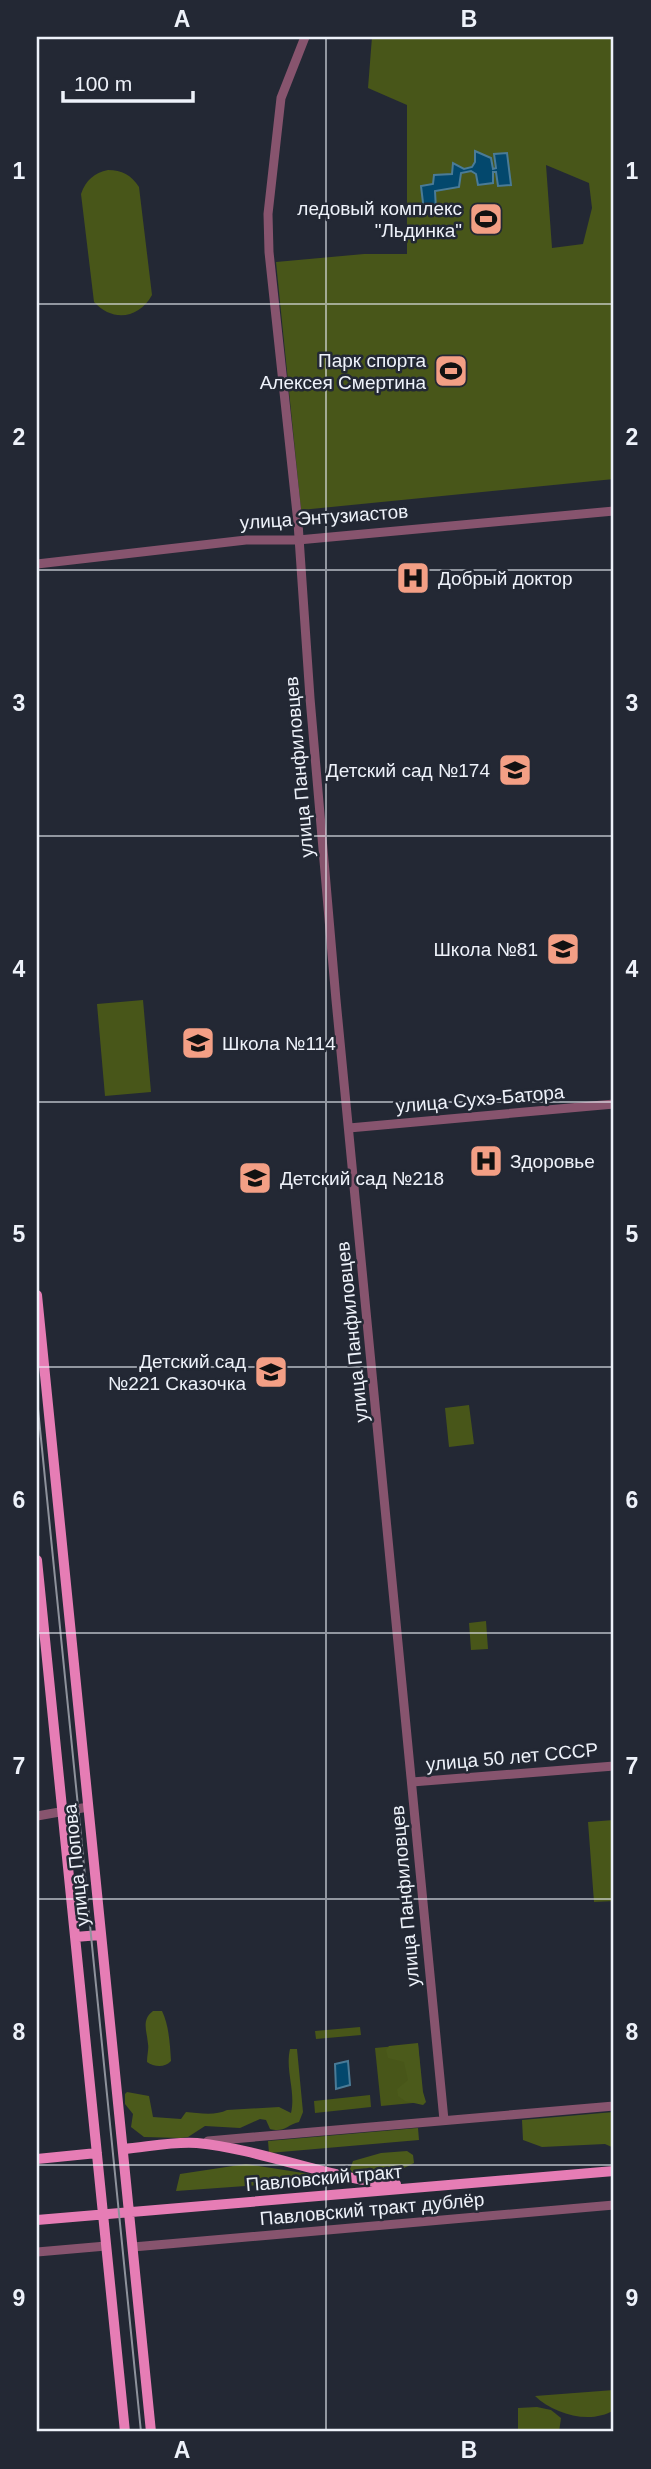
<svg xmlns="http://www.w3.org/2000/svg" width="651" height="2469" viewBox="0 0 651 2469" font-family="Helvetica,sans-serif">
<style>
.green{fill:#485619;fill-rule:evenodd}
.forest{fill:#4b5a1b}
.water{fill:#03486d;stroke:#4a7b97;stroke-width:2}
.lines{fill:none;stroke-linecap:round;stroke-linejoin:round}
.minor{stroke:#87546e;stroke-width:9}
.major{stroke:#e67db5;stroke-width:10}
.tram{stroke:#8e929c;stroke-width:2}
.grid{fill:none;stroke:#eef2fa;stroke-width:2;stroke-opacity:0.55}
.labels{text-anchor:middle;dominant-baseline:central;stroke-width:5;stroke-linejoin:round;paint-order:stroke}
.poi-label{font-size:19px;fill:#eef2fa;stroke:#232834;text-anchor:end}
.street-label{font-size:19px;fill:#eef2fa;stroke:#232834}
.neatline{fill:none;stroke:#eef2fa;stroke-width:2.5}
.grid-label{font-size:23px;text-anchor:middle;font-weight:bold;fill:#eef2fa}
</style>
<rect width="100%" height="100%" fill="#232834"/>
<path class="green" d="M372,37H614V479L301,510L276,262L364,254H407V105L368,88ZM546,165L589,183L592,208L583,244L552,248Z
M108,170C122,170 131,175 139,187L152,295C139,319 112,322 94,302L81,194C86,180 94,173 108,170Z
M143,1000L151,1092L105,1096L97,1004Z
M469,1405L474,1444L449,1447L445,1408Z
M486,1621L488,1649L471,1650L469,1623Z
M614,1820V1901L594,1902L588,1822Z
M360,2027L361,2035L316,2039L315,2031Z
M418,2044L423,2102L381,2106L375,2048Z
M370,2095L371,2107L315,2113L314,2101Z
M614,2390V2410C590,2425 554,2414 535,2396Z
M537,2407L551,2410L561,2418L559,2432H518V2408Z"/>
<path class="forest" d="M153,2011H162C169,2025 170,2045 171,2061C165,2068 154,2067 147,2062C147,2055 149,2049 148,2044C147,2031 141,2020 153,2011Z
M418,2043L423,2092L426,2102L423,2105L405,2101L398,2096L397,2089L408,2080L404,2062L388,2058L386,2050L389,2046Z
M290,2049H297L303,2112L299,2122C287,2125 284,2133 270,2129L266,2120L260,2119L240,2128L205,2126L188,2137L180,2138L144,2137L131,2127L133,2114L125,2104V2094L127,2092L149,2096L153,2117L181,2119L186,2112C198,2113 216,2116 227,2110L279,2107L291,2113C296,2091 285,2071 290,2049Z
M614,2112V2148L605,2144L542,2147L523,2140L522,2120Z
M418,2128L419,2140L269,2153L268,2141Z
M407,2151L413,2155L414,2163C395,2174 374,2175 353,2173L350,2169L353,2161L381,2153Z
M246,2164L316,2175L314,2181L176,2191L180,2174Z"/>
<path class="water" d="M475,151L491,158L493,169L496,168L494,154L507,153L511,185L498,186L496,172H493V183L478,185L476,174L471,171L461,173L459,187L435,191L436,210L424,211L421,186L433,184L434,175L452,174L453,163L464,169L472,167L475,162Z
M348,2061L350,2085L336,2089L335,2064Z"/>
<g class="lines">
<path class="minor" d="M305,37L281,98L268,214L269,252L298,523L310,698L336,1000L444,2120
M37,564L246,540H298L614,511
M349,1128L614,1104
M412,1782L614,1766
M37,1816L88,1807
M208,2141L614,2106
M133,2247L614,2205
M37,2252L106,2246"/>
<path class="major" d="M37,1295L151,2432
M37,1560L125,2432
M75,1937L100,1935
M123,2149C147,2147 174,2141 197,2143C265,2150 328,2179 396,2184
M37,2159L97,2153
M37,2220L614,2171"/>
<path class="tram" d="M37,1399L141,2432"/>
</g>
<path class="grid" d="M326,37V2432M37,304H614M37,570H614M37,836H614M37,1102H614M37,1367H614M37,1633H614M37,1899H614M37,2165H614"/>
<defs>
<symbol id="stadium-square" viewBox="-11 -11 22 22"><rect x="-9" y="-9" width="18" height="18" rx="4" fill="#f39f85" stroke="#232834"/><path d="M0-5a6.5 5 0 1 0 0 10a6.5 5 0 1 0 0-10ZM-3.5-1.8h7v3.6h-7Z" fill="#111"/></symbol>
<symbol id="hospital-square" viewBox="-11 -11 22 22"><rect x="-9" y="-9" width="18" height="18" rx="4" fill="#f39f85" stroke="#232834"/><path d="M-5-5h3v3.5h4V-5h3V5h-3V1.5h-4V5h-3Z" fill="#111"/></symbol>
<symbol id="school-square" viewBox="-11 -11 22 22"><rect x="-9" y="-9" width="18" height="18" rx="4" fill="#f39f85" stroke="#232834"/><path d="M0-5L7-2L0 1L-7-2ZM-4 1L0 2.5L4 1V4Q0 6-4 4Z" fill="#111"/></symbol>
</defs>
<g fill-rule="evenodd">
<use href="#stadium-square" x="467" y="200" width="38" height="38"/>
<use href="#stadium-square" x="432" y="352" width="38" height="38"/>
<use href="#hospital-square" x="394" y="559" width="38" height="38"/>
<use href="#school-square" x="496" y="751" width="38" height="38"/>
<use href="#school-square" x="544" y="930" width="38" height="38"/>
<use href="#school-square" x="179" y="1024" width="38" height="38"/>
<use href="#hospital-square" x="467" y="1142" width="38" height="38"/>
<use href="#school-square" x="236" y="1159" width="38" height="38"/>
<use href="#school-square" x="252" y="1353" width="38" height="38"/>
</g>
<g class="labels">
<g class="poi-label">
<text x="462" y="208">ледовый комплекс<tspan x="462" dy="22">"Льдинка"</tspan></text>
<text x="426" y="360">Парк спорта<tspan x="426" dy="22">Алексея Смертина</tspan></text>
<text x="438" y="578" text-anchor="start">Добрый доктор</text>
<text x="490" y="770">Детский сад №174</text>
<text x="538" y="949">Школа №81</text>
<text x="222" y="1043" text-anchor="start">Школа №114</text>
<text x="510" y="1161" text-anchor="start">Здоровье</text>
<text x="280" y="1178" text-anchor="start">Детский сад №218</text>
<text x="246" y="1361">Детский сад<tspan x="246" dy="22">№221 Сказочка</tspan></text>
</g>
<g class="street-label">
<text transform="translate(324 517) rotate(-4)">улица Энтузиастов</text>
<text transform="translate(299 767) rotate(-95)">улица Панфиловцев</text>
<text transform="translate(480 1099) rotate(-5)">улица Сухэ-Батора</text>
<text transform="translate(352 1332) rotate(-96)">улица Панфиловцев</text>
<text transform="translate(512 1757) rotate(-5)">улица 50 лет СССР</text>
<text transform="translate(76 1865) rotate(-96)">улица Попова</text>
<text transform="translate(405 1896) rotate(-95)">улица Панфиловцев</text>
<text transform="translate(324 2178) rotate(-5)">Павловский тракт</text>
<text transform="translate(372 2209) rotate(-5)">Павловский тракт дублёр</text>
</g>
</g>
<rect width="651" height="2469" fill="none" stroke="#232834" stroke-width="77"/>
<path d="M63 91v10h130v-10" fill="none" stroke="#eef2fa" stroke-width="3.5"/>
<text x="74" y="91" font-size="21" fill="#eef2fa" stroke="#232834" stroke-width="5" paint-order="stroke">100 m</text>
<rect x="38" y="38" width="574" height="2392" class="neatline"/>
<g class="grid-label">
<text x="182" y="27">A</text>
<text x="469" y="27">B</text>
<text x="19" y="179">1</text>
<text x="632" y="179">1</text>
<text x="19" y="445">2</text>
<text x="632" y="445">2</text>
<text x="19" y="711">3</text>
<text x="632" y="711">3</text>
<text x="19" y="977">4</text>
<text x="632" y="977">4</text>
<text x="19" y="1242">5</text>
<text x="632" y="1242">5</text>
<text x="19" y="1508">6</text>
<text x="632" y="1508">6</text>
<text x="19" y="1774">7</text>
<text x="632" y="1774">7</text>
<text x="19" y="2040">8</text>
<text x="632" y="2040">8</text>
<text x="19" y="2306">9</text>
<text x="632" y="2306">9</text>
<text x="182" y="2458">A</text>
<text x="469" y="2458">B</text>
</g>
</svg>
